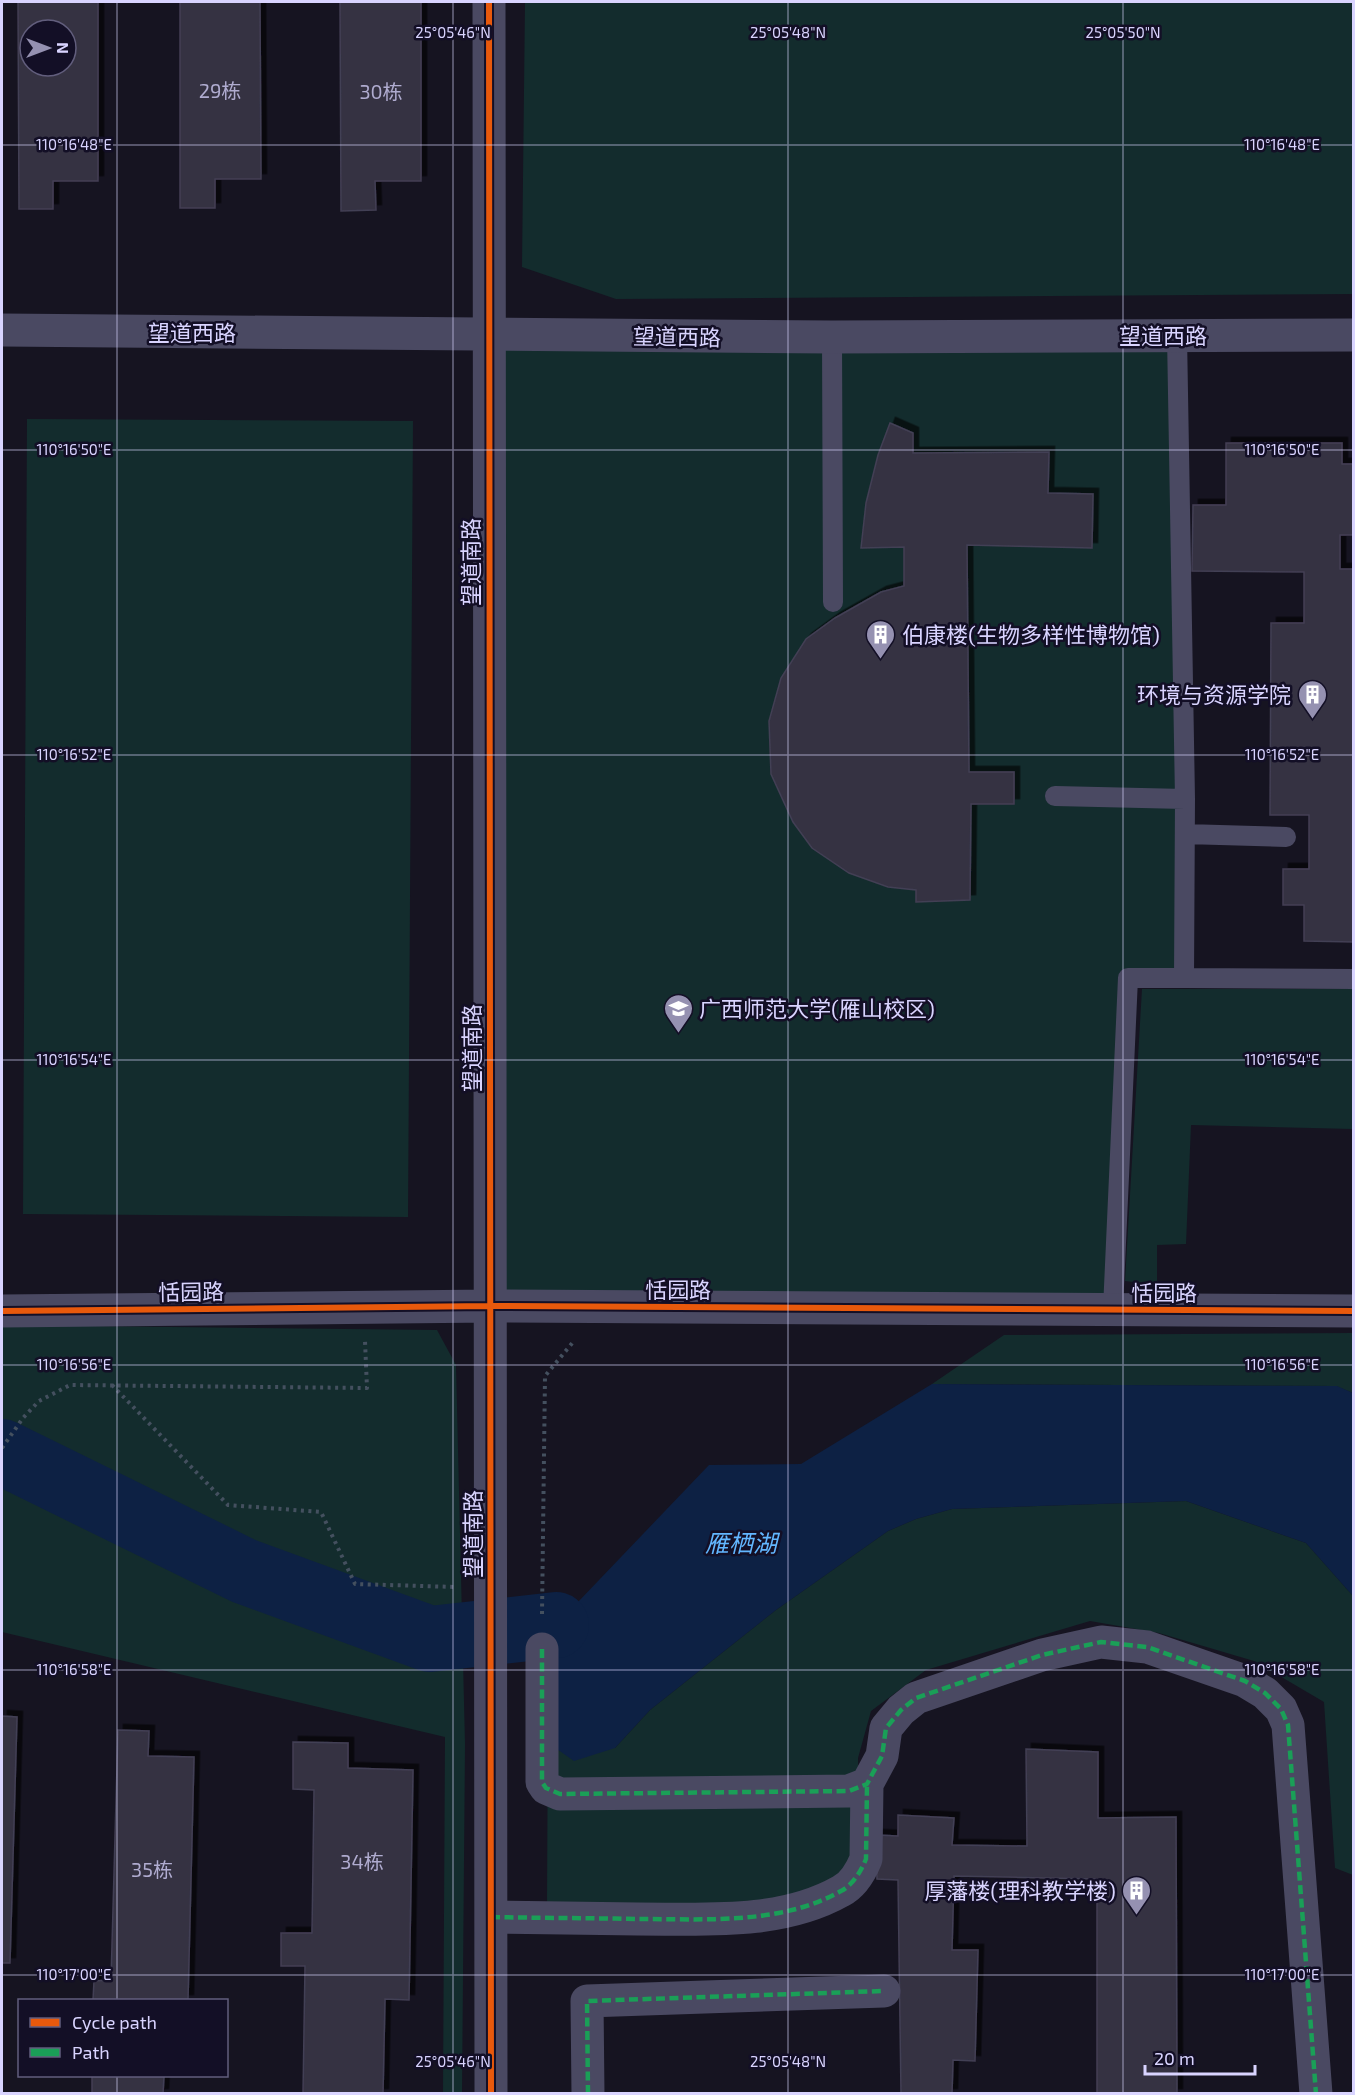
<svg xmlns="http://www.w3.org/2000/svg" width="1355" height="2095" viewBox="0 0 1355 2095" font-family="'Exo 2','Noto Sans SC',sans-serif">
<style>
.green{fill:#132c2d}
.water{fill:#0d2144}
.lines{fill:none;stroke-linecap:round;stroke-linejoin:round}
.river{stroke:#0d2144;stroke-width:66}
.building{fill:#343243;stroke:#433f54;stroke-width:1.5;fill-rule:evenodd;filter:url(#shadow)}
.path{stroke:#44505f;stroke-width:4;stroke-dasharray:3 4.5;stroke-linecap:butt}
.service{stroke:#4a4962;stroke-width:20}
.minor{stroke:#4a4962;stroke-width:33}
.quiet{stroke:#1a9f57;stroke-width:4.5;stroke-dasharray:9 4.5;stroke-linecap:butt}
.cycleway-casing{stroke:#130f26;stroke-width:10}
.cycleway{stroke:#e8590c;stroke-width:6}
.ticks{fill:none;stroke:#d9d4ff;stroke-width:1.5;stroke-opacity:0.45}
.labels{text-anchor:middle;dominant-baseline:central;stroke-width:5;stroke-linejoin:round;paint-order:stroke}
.number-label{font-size:20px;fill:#b0acd0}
.street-label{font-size:22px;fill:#d9d4ff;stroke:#130f26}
.poi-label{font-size:22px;fill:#d9d4ff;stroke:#130f26;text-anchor:start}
.water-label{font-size:24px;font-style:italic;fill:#62b6ff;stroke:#130f26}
.ticks-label{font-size:15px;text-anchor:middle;fill:#d9d4ff;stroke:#130f26;stroke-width:5;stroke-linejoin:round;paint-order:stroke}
</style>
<defs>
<filter id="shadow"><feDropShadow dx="5.5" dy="-5.5" stdDeviation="0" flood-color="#0009"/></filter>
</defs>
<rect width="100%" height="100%" fill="#161421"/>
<path class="green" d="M525,2H1353V294L616,299L522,267Z
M488,334L1177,335L1184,978H1128L1113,1309L490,1306Z
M27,419L413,421L408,1217L23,1214Z
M1142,989H1353V1129L1191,1125L1186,1244L1157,1245V1285L1125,1281Z
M2,1325L437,1330L456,1365L465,1744L462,2093H443L445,1737L2,1632Z
M1353,1333V1393L1336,1386L932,1384L1004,1335Z
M1186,1501L1306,1543L1353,1596V1875L1335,1868L1324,1702L1254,1661L1159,1633L1090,1621L926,1670L871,1711L858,1758L859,1841L843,1878L802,1897L699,1909L547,1905L548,1707L615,1748L650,1710L776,1610L888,1531L916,1519L952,1509Z"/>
<path class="water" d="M932,1384L1337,1386L1353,1393V1596L1306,1543L1186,1501L952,1509L916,1519L888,1531L776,1610L650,1710L615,1748L574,1761L554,1747L548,1707L556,1625L709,1465L801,1464Z"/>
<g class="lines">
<path class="river" d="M2,1452L244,1571L430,1639L556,1625"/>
</g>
<path class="building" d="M18,2H98V181H53V209H19ZM30,30H66V66H30Z
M180,2H260L261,179H215V208H180Z
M340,2H421V181H375L376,210L341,211Z
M890,423L913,433V453L1049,452L1048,493L1093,494L1092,548L967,545L969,772H1014V804H971L970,900L916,902V890L888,887L849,873L812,848L793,822L771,774L769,721L781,678L806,639L835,618L881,592L904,586V547L861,548L866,503L878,455Z
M1226,443H1342V464H1354V535H1340V569H1354V942L1304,941V905H1283V869H1309V815H1270L1271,623H1304V572L1192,571L1193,505H1226Z
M2,1716L17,1717L10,1963H2Z
M118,1730L149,1731L148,1756L194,1757L188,2000H93L94,1981L111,1980Z
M293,1742L348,1743V1768L413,1770L409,2000L385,1999L383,2094H303L305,1966H281V1933H312L314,1790L293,1789Z
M1026,1749L1098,1752V1818L1176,1817L1177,2094H1097V1879L954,1876L952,1950H978L975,2061L953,2060L952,2094H901L898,1880L877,1879L876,1835L898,1836V1815L954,1818L952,1845L1027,1846Z
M92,2076H164L163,2094H92Z"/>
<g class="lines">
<path class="path" d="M112,1385L228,1505L321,1512L355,1584L456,1587
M2,1448L23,1418L39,1401L70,1385L367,1388L365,1341
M542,1614L545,1376L574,1341"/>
<path class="service" d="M1177,335L1185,799L1184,978L1354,979
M832,337L833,602
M1055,796L1185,799
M1185,834L1286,837
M1113,1309L1128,978H1184"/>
<path class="minor" d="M489,2L491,2094
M2,330L832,337L1354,335
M2,1311L490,1306L1354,1311
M542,1649V1782L546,1788L560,1794L849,1791L867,1784L882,1756L886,1728L901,1710L916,1698L1042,1655L1101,1642L1147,1647L1245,1681L1265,1693L1281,1709L1288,1725L1316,2094
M491,1917C540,1918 589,1918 638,1919C705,1919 781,1925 841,1891C853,1885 861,1871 866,1859L867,1784
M588,2094L587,2001L884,1991"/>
<path class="quiet" d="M542,1649V1782L546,1788L560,1794L849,1791L867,1784L882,1756L886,1728L901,1710L916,1698L1042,1655L1101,1642L1147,1647L1245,1681L1265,1693L1281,1709L1288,1725L1316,2094
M491,1917C540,1918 589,1918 638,1919C705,1919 781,1925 841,1891C853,1885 861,1871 866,1859L867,1784
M588,2094L587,2001L884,1991"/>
<defs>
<path id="cycleway" d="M489,2L491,2094
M2,1311L490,1306L1354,1311"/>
</defs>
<use href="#cycleway" class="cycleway-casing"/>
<use href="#cycleway" class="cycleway"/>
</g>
<path class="ticks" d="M117,2V2000M453,2V2094M788,2V2094M1123,2V2094M2,145H1354M2,450H1354M2,755H1354M2,1060H1354M2,1365H1354M2,1670H1354M2,1975H1354M117,2076V2094"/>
<defs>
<symbol id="building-pin" viewBox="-11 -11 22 30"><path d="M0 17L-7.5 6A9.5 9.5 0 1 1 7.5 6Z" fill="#9591b1" stroke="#130f26"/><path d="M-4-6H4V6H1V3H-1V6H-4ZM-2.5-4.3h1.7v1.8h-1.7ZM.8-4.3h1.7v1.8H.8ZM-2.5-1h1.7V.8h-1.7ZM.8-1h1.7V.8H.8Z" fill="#fff"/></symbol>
<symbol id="university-pin" viewBox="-11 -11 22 30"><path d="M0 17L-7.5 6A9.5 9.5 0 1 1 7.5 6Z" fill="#9591b1" stroke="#130f26"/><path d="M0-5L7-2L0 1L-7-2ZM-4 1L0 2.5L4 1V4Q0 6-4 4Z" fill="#fff"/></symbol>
</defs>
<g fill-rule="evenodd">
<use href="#building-pin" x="864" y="618" width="33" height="45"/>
<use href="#building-pin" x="1296" y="678" width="33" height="45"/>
<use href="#university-pin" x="662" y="992" width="33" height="45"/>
<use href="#building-pin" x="1120" y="1874" width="33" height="45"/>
</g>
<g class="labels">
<g class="number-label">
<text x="220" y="90">29栋</text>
<text x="381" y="91">30栋</text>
<text x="362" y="1861">34栋</text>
<text x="152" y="1869">35栋</text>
</g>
<g class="street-label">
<text x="192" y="332">望道西路</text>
<text x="1163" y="335">望道西路</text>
<text transform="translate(677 336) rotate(1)">望道西路</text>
<text transform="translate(470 562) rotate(-90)">望道南路</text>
<text transform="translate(471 1048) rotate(-90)">望道南路</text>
<text x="678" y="1289">恬园路</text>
<text transform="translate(191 1291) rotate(-1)">恬园路</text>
<text x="1164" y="1292">恬园路</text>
<text transform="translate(472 1534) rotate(-90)">望道南路</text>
</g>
<g class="poi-label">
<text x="902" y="634">伯康楼(生物多样性博物馆)</text>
<text x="1291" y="694" text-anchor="end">环境与资源学院</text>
<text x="699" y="1008">广西师范大学(雁山校区)</text>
<text x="1116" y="1890" text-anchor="end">厚藩楼(理科教学楼)</text>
</g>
<g class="water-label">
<text x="741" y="1542">雁栖湖</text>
</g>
</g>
<g class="ticks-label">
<text x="453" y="38">25°05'46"N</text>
<text x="788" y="38">25°05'48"N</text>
<text x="1123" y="38">25°05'50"N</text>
<text x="1282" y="150">110°16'48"E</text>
<text x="74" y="150">110°16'48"E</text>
<text x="1282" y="455">110°16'50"E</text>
<text x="74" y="455">110°16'50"E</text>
<text x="1282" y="760">110°16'52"E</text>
<text x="74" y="760">110°16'52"E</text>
<text x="1282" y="1065">110°16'54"E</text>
<text x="74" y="1065">110°16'54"E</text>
<text x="1282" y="1370">110°16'56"E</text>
<text x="74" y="1370">110°16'56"E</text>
<text x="74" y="1675">110°16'58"E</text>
<text x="1282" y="1675">110°16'58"E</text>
<text x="1282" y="1980">110°17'00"E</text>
<text x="74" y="1980">110°17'00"E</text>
<text x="453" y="2067">25°05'46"N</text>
<text x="788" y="2067">25°05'48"N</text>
</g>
<rect width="1355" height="2095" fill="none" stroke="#d9d4ff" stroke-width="6"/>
<rect x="18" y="1999" width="210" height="78" fill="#130f26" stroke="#625e7d" stroke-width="1.5"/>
<rect x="30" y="2018" width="30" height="9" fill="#e8590c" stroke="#625e7d" stroke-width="1.5"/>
<text x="72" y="2029" font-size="18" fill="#d9d4ff">Cycle path</text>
<rect x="30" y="2048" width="30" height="9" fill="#1a9f57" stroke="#625e7d" stroke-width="1.5"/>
<text x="72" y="2059" font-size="18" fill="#d9d4ff">Path</text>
<g transform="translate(48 48) rotate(90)"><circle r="28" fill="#130f26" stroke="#625e7d" stroke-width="1.5"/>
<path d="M0-4.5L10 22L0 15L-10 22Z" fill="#9591b1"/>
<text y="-9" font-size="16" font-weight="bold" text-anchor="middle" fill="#d9d4ff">N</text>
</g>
<path d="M1145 2065v9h110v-9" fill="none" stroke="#d9d4ff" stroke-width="3"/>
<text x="1154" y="2065" font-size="18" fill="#d9d4ff" stroke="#130f26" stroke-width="4.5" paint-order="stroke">20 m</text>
</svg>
